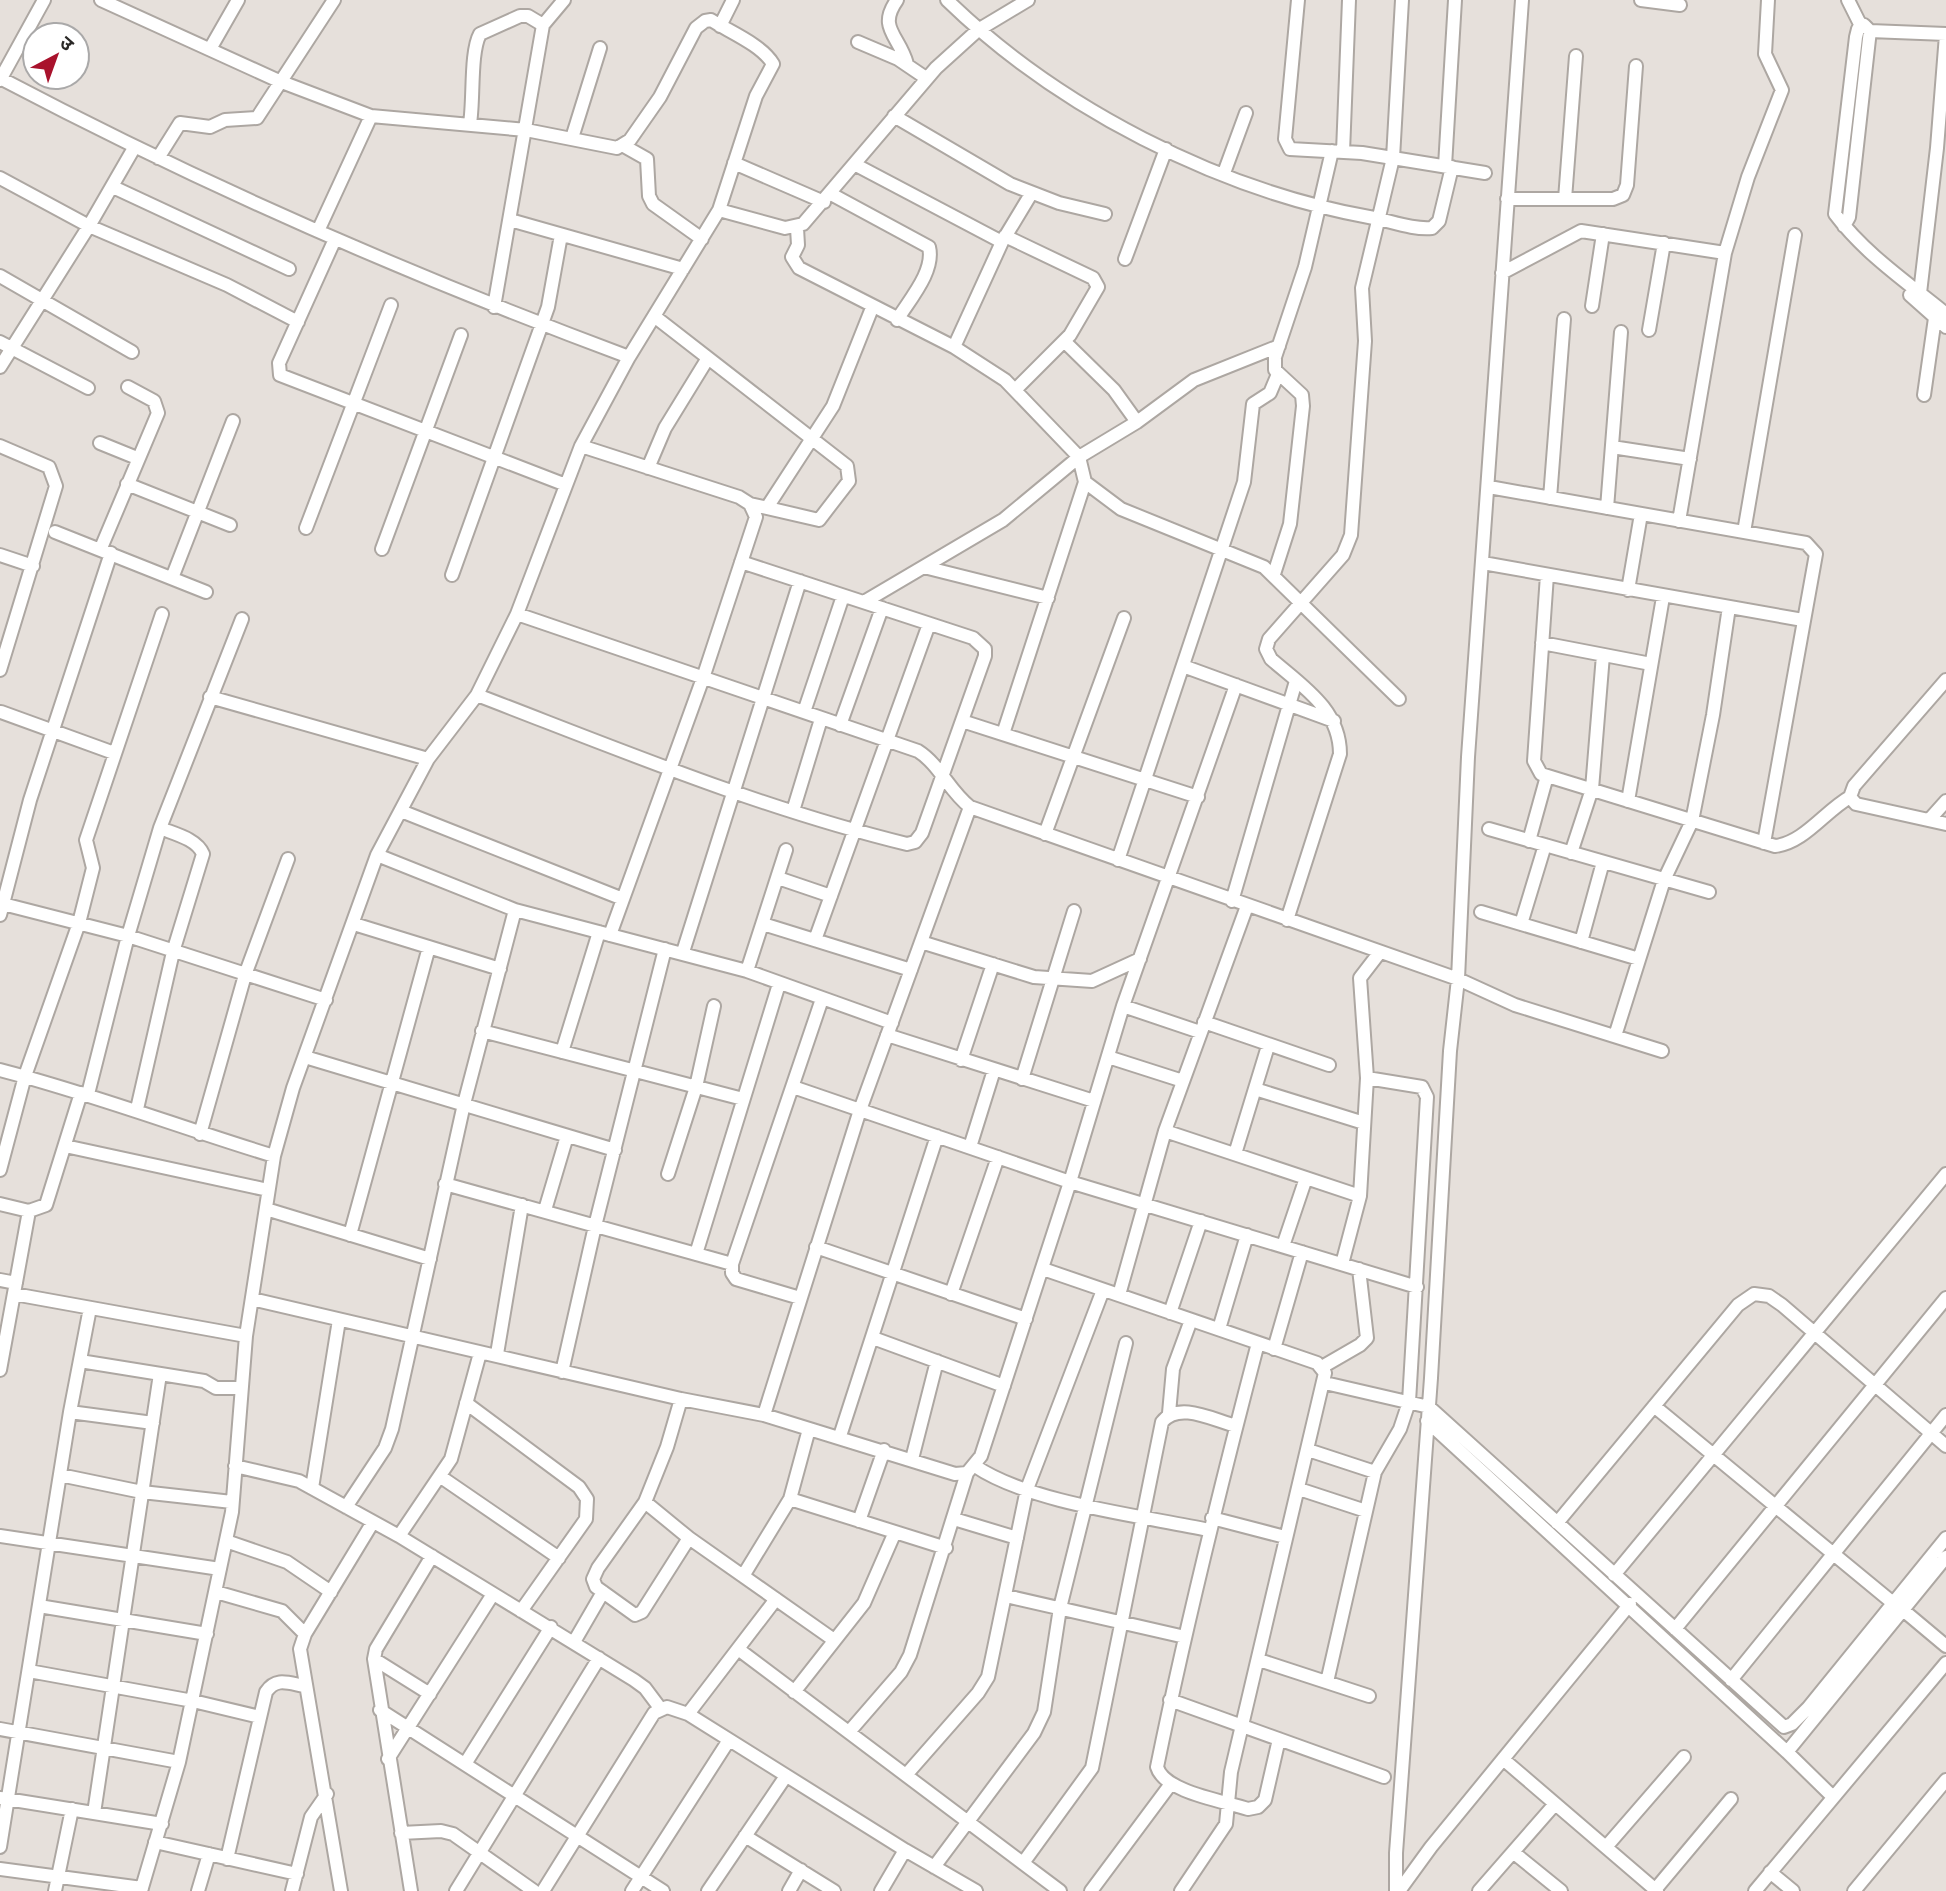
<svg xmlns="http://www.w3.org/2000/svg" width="1946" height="1891" viewBox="0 0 1946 1891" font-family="'Source Serif 4','Noto Sans Devanagari',serif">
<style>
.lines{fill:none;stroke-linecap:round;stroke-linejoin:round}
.minor-casing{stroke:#ada7a2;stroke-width:16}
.minor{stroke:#fff;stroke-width:12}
</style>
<rect width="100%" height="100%" fill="#e6e0db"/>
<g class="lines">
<defs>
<path id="minor" d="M101,0L279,81L371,116L526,130L617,148L630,140L660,97L696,28L705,21L711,20C730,32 762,45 773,64L756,96L719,210L629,357L581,446L517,614L477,695L428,759L377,855L293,1088L274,1156L246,1336L232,1512L179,1762L141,1891
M897,0C877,28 899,35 907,64
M947,0C1057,107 1218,190 1369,217C1388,220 1412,230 1432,228L1439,221L1452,167
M1298,0L1285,139L1290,149L1362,153L1485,173
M1641,0L1680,5
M1848,0L1861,26
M720,26L733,0
M1870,31L1946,34
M858,42L898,59L926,78
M210,49L238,0
M0,78C203,185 414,277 629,357
M0,80L44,0
M894,116L1010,184L1059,203L1105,214
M470,123C474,100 470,52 480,34L520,16H528L543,25
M572,138L600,48
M624,146L647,159L649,196L653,204L702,239
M1343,152L1349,0
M158,158L180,123L210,127L225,120L257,118L334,0
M734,163L824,202
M856,165L1002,242
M1445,166L1455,0
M1224,173L1246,113
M0,178L89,226L227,285L298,322
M113,187L289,269
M831,194L929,247C935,271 910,299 897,320
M1507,199H1613L1623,195L1627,185L1636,66
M1565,199L1576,56
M719,210L785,228L803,224L936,68L978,30L1028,0
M510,220L683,269
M1844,226L1849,217L1869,39L1870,31L1864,25L1858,29L1856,37L1835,214C1865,254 1908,283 1946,314
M797,228L798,245L792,257L799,268L954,347L1005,380L1079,457L1085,482L1003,734
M318,231L371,116
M1005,236L1093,278L1098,287L1070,335L1016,389
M335,239L279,363L280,375L566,485
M1125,259L1166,149
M1502,273L1581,231L1725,253
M0,276L132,352
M1920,293L1937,148L1946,35
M1910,295L1946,327
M1592,306L1603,234
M494,307L543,25L564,0
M654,316L847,466L849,481L819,520L750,504
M1649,330L1664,243
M1064,341L1114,390L1137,422
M0,342L88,388
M954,347L1002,242L1031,194
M0,367L89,226L134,148
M1924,395L1935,318
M100,443L137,458
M0,446L49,467L56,486L0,670
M581,446L739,497L750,504L756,517L703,678L610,935
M1612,447L1690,459
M648,468L665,428L708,358
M1085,482L1121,509L1264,567L1399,699
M127,484L230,525
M1489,487L1806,543L1816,554L1764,843
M1550,498L1564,319
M768,506L833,406L872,308
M1607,508L1621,332
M1679,521L1725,253L1748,177L1782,90L1765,54L1768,0
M306,528L391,305
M55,532L206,592
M1744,532L1795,235
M101,548L158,413L154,401L128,387
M382,549L461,335
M0,555L33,566
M1483,563L1803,620
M924,567L1048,598
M1274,574L1290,524L1303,406L1302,395L1275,370V357L1305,267L1332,151
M452,575L548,307L561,235
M1547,575L1534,761L1541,774L1775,846C1804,843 1825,811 1850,797
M172,578L233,421
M1628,590L1641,514
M864,602L1003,520L1079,457L1137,422L1194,380L1279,346
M517,614L918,751C940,765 949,791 970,807L1458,979L1515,1005L1662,1051
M1542,643L1651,664
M1183,666L1334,721
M1946,680L1854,786L1850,797L1856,804L1946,824
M477,695C618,749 759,808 907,844L915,842L922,833L985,656V649L973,638L741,562
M210,697L428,759
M1,712L114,753
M804,712L843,596
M962,721L1198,797
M840,725L882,608
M1628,801L1663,597
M401,811L623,899
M793,811L821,719
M1929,820L1946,801
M1489,829L1709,892
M1045,834L1124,618
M1529,841L1547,776
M1571,853L1592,789L1603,655
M377,855L515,910L747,971L892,1023
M1118,860L1244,482L1253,404L1270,393L1278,374
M778,878L831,896
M1232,901L1296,681
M0,903L3,904L30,800L111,553
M1481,912L1639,959
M0,915L3,904L128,936L326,1000
M1287,920L1340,754C1340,709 1302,686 1271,659L1266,649L1269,639L1343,555L1351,535L1365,341L1362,288L1393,158L1402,0
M354,924L500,969
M763,924L911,970
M1521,924L1545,845
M815,940L929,624
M921,942L1034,977L1092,981L1140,959
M1581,942L1603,862
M683,952L800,581
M747,971L786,850
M1123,1006L1200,1032
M1204,1022L1329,1065
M482,1031L743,1099
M887,1035L1094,1101
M1615,1036L1664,880L1692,821L1713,715L1729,607
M562,1052L599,932
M305,1057L615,1150
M1108,1057L1183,1081
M961,1060L993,964
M0,1070C93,1094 182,1128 274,1156
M1022,1079L1074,911
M793,1087L1070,1182L1417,1287
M1255,1089L1364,1123
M88,1094L128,936L160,828L242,619
M137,1109L173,952L203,854C197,839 175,834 160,828
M1165,1131L1360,1196
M200,1134L245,975L288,859
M65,1146L268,1190
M970,1147L994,1070
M1235,1154L1268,1046
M0,1170L25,1076L79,923L93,868L86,840L162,614
M668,1174L696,1087L714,1006
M445,1184L732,1264
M0,1204L29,1211L46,1205L81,1093
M266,1209L430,1259
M545,1210L567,1136
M350,1235L429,947
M1283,1246L1306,1178
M816,1247L1026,1319
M696,1254L779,984
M1342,1264L1360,1196L1367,1078L1360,978L1380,952
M1043,1269L1317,1363L1325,1373L1231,1772L1226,1824L1181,1891
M0,1280L16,1283
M14,1294L246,1336
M951,1294L998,1157
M1119,1295L1165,1131L1247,906
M800,1298L736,1279L732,1273V1264L822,999
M252,1299L681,1399L764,1415L955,1474L967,1473L981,1456L1070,1182L1123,1006L1236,685
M1170,1313L1201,1221
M1219,1329L1247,1235
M873,1338L1004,1386
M1258,1343C1221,1484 1186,1625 1157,1767C1164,1792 1224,1801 1248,1809L1258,1807L1265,1800L1279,1739
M1274,1349L1302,1252
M497,1354L522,1205
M80,1361L204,1381L216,1388H241
M1322,1367L1360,1345L1367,1338L1359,1269
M0,1370L29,1211
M562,1372L595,1226L665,949
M1325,1383L1429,1407L1784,1727L1792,1724L1808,1708L1946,1538
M681,1399L667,1447L645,1502L598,1568L593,1579L596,1587L635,1615L642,1612L689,1538
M466,1403L579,1487L587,1499L586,1519L521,1611
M1654,1406L1893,1603
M70,1412L153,1423
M1169,1413L1173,1369L1191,1320
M764,1415L860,1110L970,807
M1427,1421L1787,1752L1946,1557
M840,1436L937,1136
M1308,1450L1375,1472
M912,1459L937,1361
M235,1466L299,1481L399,1536L634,1680L645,1688L660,1708
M975,1466C1029,1503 1143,1516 1209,1530
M60,1475L142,1492L232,1502
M441,1477L559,1558
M312,1488L339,1320
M1299,1489L1366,1511
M790,1499L946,1548
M645,1502L689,1538L834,1640
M346,1507L385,1448L392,1429L464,1104L515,910
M1212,1518L1285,1537
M954,1519L1017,1538
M859,1521L884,1450
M1557,1523L1738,1305L1754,1294L1769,1296L1782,1305L1946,1446
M0,1536L220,1569
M399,1536L451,1459L480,1353
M226,1541L287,1562L331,1592
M1614,1575L1946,1174
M743,1576L790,1499L809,1429
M216,1592L282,1611L305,1634
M1006,1596L1185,1637
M39,1606L207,1634
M1903,1610L1946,1646
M1675,1629L1946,1298
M574,1642L603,1592
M738,1649L1060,1891
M374,1659L430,1694
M1259,1660L1369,1696
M29,1671L193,1701L260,1717
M1731,1680L1946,1415
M1327,1682L1375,1472L1400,1429L1409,1402L1427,1097L1422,1087L1367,1078
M794,1692L864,1603L895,1532
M1170,1700L1384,1777
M380,1710L663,1891
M688,1714L776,1599
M0,1729L179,1762
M849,1732L901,1672L910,1655L967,1473
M1787,1752L1833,1797
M388,1759L493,1594
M1503,1759L1657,1891
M465,1764L551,1627
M906,1775L978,1693L988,1677L1027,1489L1103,1290
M0,1798L162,1824
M94,1813L160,1374
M401,1833L441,1831L453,1834L534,1891
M745,1836L834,1891
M155,1842L297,1874
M0,1847L70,1412L90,1308
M1606,1847L1684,1757
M1513,1852L1561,1891
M227,1859L266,1692C276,1677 288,1683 304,1686
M1023,1863L1092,1768L1162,1422C1179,1401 1213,1420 1236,1426
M934,1867L1034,1733L1044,1712L1060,1608L1126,1343
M0,1869L142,1888
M1770,1872L1793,1891
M55,1891L72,1809
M198,1891L209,1854
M292,1891L311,1817L327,1794
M341,1891L300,1649L305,1634L373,1522
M411,1891L374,1659L376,1649L432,1556
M456,1891L599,1658
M543,1891L654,1713L667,1707L688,1714L905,1850L976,1891
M632,1891L729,1740
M708,1891L786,1776
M789,1891L801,1870
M881,1891L905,1850
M1091,1891L1170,1785
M1396,1891V1853L1431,1378L1450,1051L1458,979L1468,757L1522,0
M1399,1891L1431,1847L1630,1604
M1479,1891L1555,1804
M1654,1891L1731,1799
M1755,1891L1946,1663
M1854,1891L1946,1780"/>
</defs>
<use href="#minor" class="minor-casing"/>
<use href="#minor" class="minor"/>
</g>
<g transform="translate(56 56) rotate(41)"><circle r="33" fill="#ffffff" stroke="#aaa9a9" stroke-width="2"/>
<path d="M0-5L12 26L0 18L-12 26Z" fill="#a9122c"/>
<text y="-10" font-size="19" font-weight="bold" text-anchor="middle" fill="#2b2927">उ</text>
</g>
</svg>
